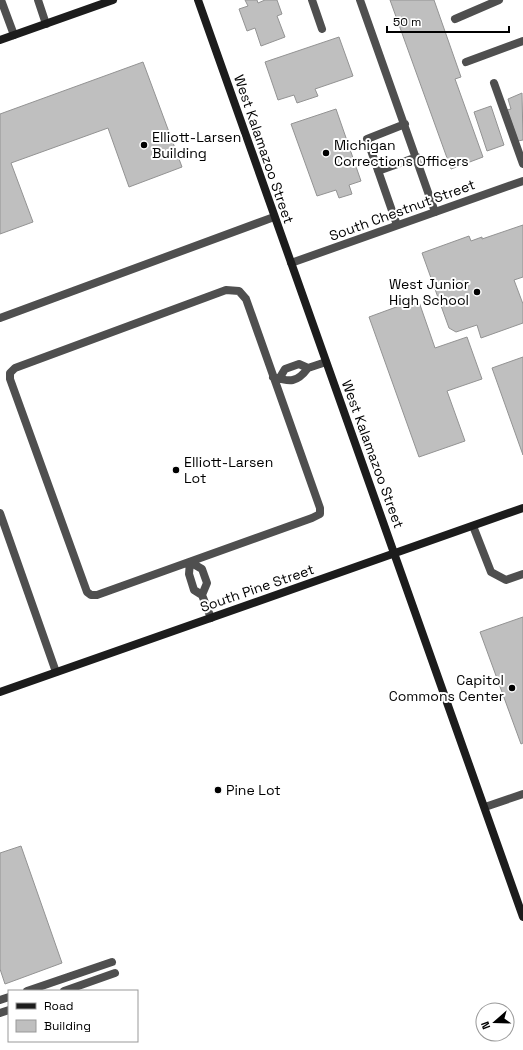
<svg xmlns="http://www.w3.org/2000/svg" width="523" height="1050" viewBox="0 0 523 1050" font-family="'Space Grotesk',sans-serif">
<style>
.building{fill:#bfbfbf;stroke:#939393}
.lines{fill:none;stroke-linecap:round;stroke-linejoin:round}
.lane{stroke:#4f4f4f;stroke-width:8}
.street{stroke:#4f4f4f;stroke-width:8}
.secondary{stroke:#1c1c1c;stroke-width:8}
.poi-dot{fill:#000;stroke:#fff;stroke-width:1.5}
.labels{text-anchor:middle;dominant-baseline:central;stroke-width:4;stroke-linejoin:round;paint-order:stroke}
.poi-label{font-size:14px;fill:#000;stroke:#fff;text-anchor:start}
.street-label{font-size:14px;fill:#000;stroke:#fff}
</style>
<rect width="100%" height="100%" fill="#fff"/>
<path class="building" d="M245,0H257L258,3L265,0H277L282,14L277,16L285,37L261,46L255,28L247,31L239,9L248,6Z
M390,0H434L461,77L455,79L483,157L451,169Z
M339,37L353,76L315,89L318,96L297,103L294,95L278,100L265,62Z
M143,62L182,167L129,187L108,128L11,163L33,222L0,234V114Z
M522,93L523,140L518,141L507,110L511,109L508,99Z
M491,106L504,145L487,151L474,112Z
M336,109L361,181L349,185L352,194L339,198L336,190L317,196L291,124Z
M523,225V277L514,280L523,304V323L481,338L477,325L456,332L449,328L422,253L469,236L471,241L482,237V239Z
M418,299L435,348L467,337L482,379L447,391L465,441L419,457L369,317Z
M523,357V455L492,368Z
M523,617V743L521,744L480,632Z
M21,846L62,963L5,984L0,969V853Z"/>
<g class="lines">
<path class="lane" d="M1,0L14,35
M38,0L46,24
M312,0L322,29
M360,0L435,212
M455,19L499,0
M466,62L523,41
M494,83L523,164
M378,171L417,157
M397,225L367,139L405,124
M226,290L239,291L246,299L320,508V514L312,518L97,595H91L87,592L10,379V373L15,368Z
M0,318L274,217
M308,368L326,362
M273,377C290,382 297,383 308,368L299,364L285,369L279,379
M473,526L491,572L506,580L523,574
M202,595L207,583L202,569L190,562L189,574L194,590L202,595L211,618
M485,807L523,794
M27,991L112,962
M64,991L115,973
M0,1000L9,997
M0,1013L9,1010"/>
<path class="street" d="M291,263L523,181
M0,513L56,672"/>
<path class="secondary" d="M198,0L523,917
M0,40L113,0
M0,692L523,508"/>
</g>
<g class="poi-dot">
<circle cx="144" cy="145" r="4"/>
<circle cx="326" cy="153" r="4"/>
<circle cx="477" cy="292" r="4"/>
<circle cx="176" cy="470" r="4"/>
<circle cx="512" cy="688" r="4"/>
<circle cx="218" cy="790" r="4"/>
</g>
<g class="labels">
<g class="poi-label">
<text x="152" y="137">Elliott-Larsen<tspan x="152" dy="16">Building</tspan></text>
<text x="334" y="145">Michigan<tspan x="334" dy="16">Corrections Officers</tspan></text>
<text x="469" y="284" text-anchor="end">West Junior<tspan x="469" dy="16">High School</tspan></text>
<text x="184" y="462">Elliott-Larsen<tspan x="184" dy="16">Lot</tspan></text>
<text x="504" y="680" text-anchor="end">Capitol<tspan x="504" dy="16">Commons Center</tspan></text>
<text x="226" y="790">Pine Lot</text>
</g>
<g class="street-label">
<text transform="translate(264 149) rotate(71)">West Kalamazoo Street</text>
<text transform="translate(402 210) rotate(-20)">South Chestnut Street</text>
<text transform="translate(373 454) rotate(70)">West Kalamazoo Street</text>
<text transform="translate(257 588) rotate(-19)">South Pine Street</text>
</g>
</g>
<rect x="8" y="990" width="130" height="52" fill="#ffffff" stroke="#999999"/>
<rect x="16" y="1003" width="20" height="6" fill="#1c1c1c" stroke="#999999"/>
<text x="44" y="1010" font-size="12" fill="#000000">Road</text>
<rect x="16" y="1020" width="20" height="12" fill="#bfbfbf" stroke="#999999"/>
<text x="44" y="1030" font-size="12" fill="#000000">Building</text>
<g transform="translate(495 1022) rotate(250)"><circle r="19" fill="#ffffff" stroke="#999999"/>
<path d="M0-3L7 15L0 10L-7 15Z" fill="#000000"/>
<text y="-6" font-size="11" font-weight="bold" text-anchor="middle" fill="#000000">N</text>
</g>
<path d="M387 26v6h122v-6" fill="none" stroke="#000000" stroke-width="2"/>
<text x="393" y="26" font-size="12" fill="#000000" stroke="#ffffff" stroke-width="3" paint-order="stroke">50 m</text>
</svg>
